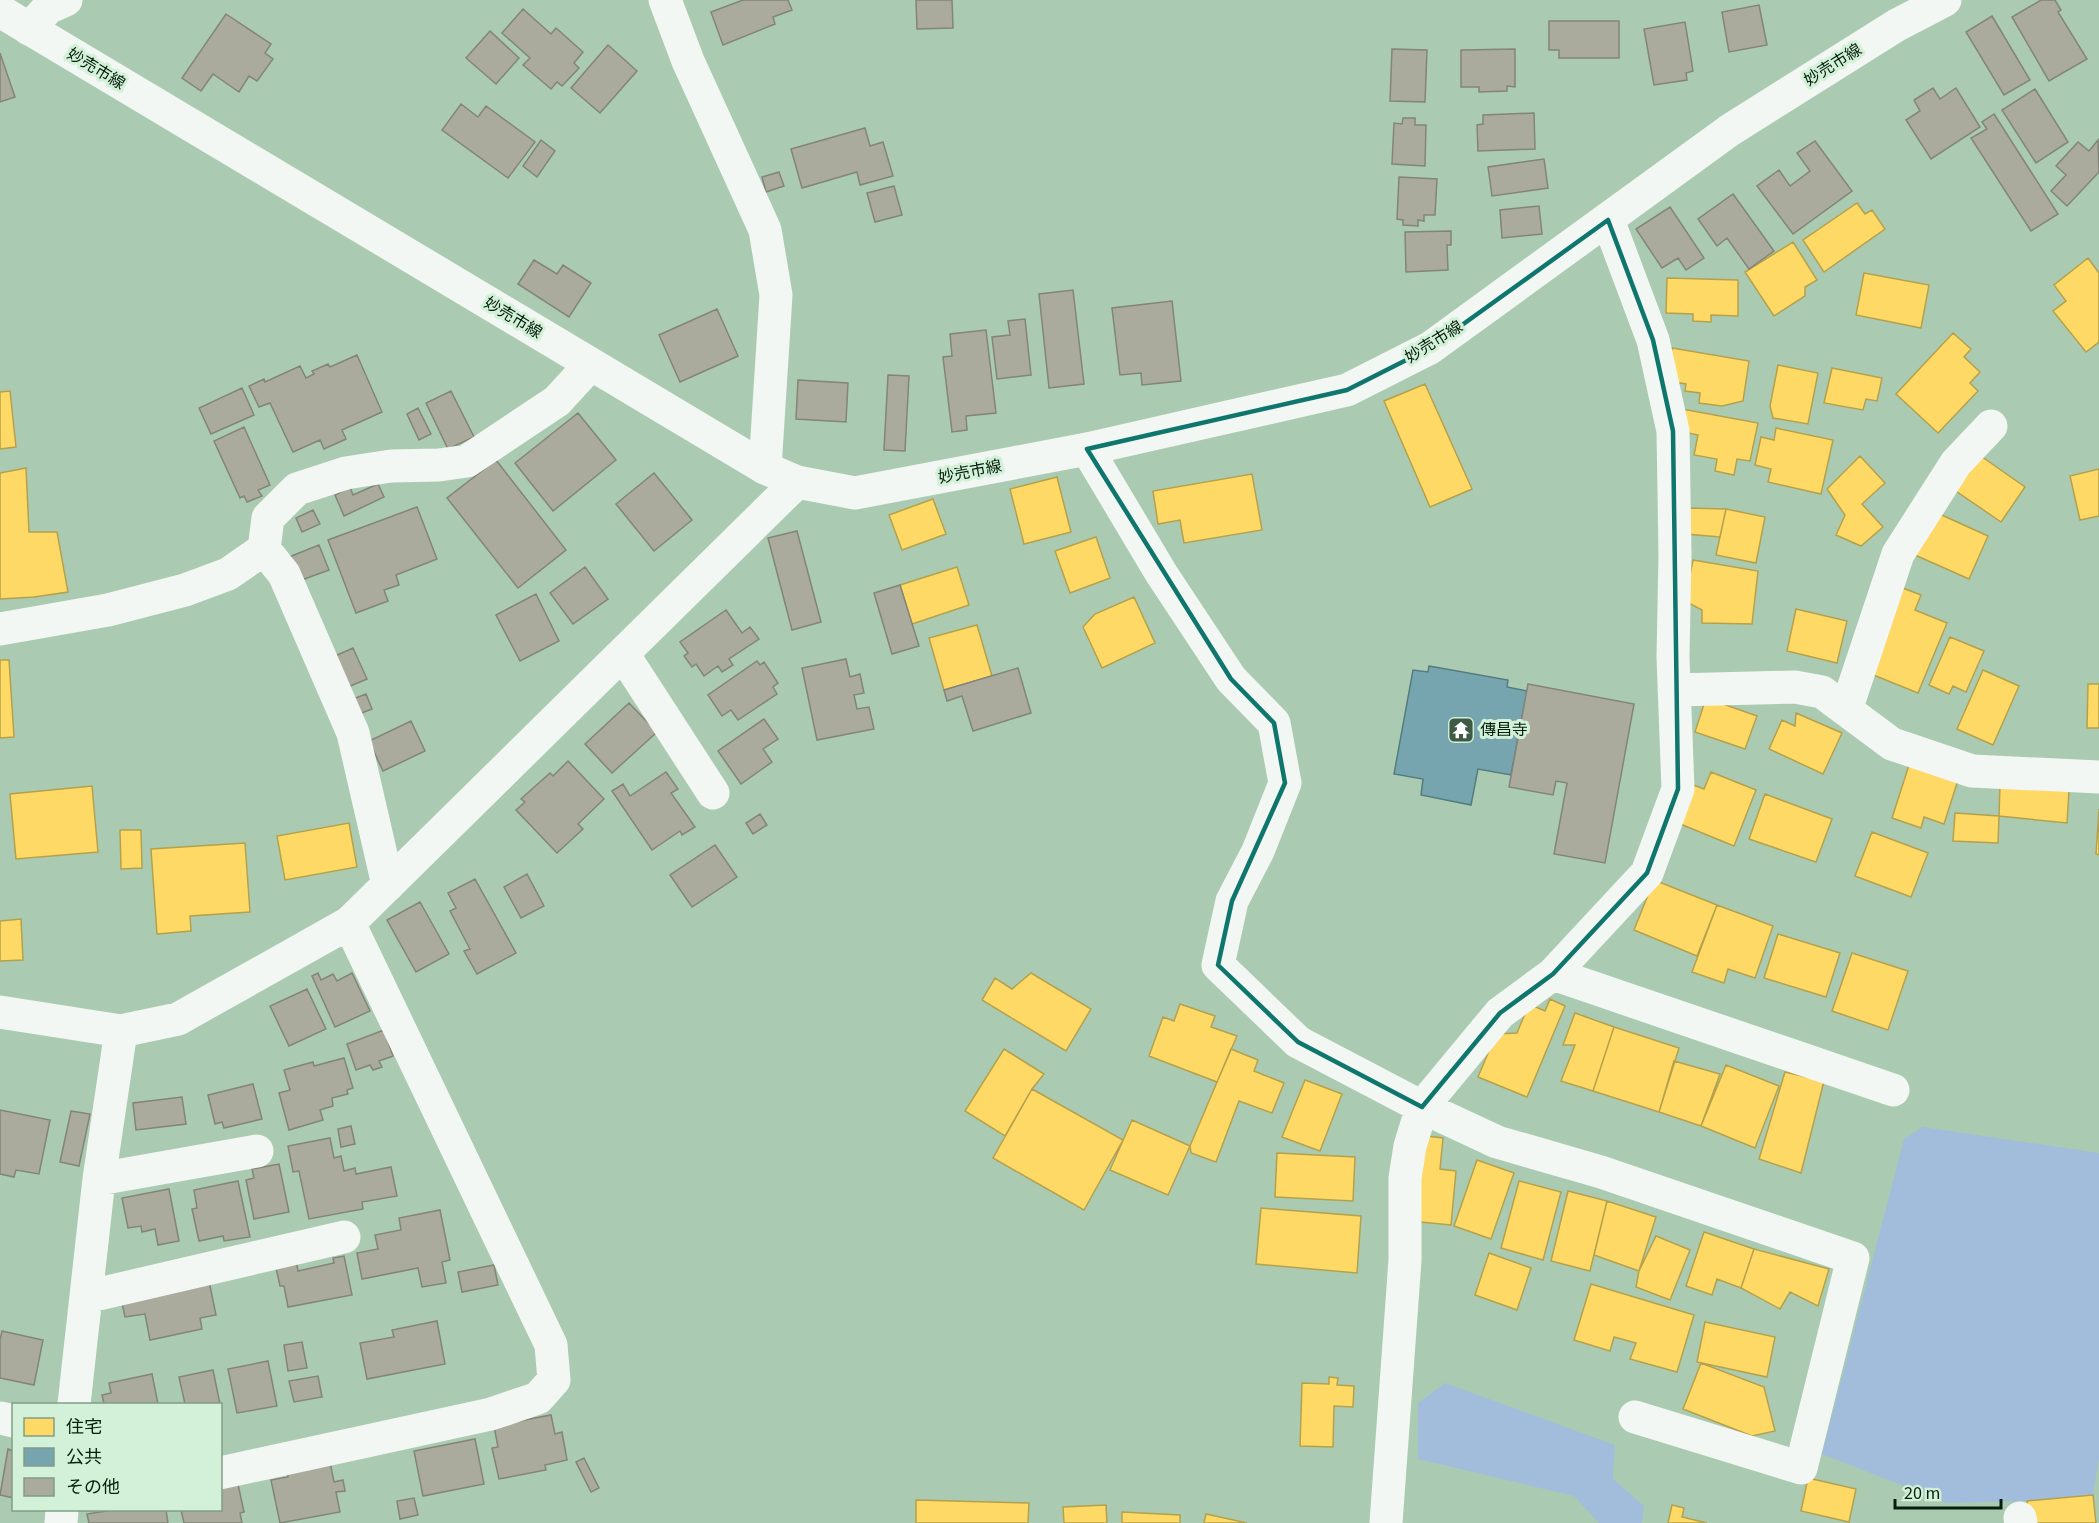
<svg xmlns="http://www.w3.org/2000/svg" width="2099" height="1523" viewBox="0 0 2099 1523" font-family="'Source Sans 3','Noto Sans JP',sans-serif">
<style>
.green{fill:#a1bddb}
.homes{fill:#ffd966;stroke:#b4a14b;stroke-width:1.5}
.public{fill:#76a5af;stroke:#547c7e;stroke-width:1.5}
.building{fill:#aaab9d;stroke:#828577;stroke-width:1.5}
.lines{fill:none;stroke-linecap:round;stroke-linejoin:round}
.street{stroke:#f2f7f3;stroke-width:33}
.secondary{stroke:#f2f7f3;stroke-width:33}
.marked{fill:none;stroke:#0f766e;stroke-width:4.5;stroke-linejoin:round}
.labels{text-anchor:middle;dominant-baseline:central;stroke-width:6;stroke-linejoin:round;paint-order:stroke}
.street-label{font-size:16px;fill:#061e0d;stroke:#d3f1d8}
.poi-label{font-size:16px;fill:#061e0d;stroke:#d3f1d8;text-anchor:start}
</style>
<rect width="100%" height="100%" fill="#aacbb1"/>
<path class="green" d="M1923,1127L2099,1153V1458L2093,1495L2027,1501L1947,1503L1822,1454L1904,1139Z
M1445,1383L1615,1445L1613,1479L1644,1506L1642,1523H1599L1574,1496L1418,1459V1403Z"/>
<path class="homes" d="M1857,203L1865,214L1872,210L1885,229L1824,272L1803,240Z
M1793,242L1817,280L1805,287V296L1774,316L1745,272Z
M2088,258L2099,273V342L2086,352L2053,311L2066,301L2054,285Z
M1864,273L1929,285L1921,328L1856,315Z
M1667,278L1738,280V316L1711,315V322L1693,321V314L1666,313Z
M1953,333L1971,349L1964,357L1980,372L1970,383L1978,391L1938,433L1896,394Z
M1672,348L1749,361L1743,401L1722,406L1699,403L1700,393L1685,391L1686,384L1666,381Z
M1778,365L1818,373L1808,424L1773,418L1770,406Z
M1832,368L1882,378L1877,401L1866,399L1863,410L1824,403Z
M1425,384L1472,489L1430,507L1384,401Z
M10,391L16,447L0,449V392Z
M1682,409L1758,423L1750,461L1737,459L1734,475L1715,471L1717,459L1694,455L1698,435L1679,431Z
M1776,428L1833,440L1821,494L1768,482L1771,469L1755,465L1761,437L1774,440Z
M1975,452L2025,487L2001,522L1950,487Z
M1860,456L1885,483L1862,504L1883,527L1861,546L1836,535L1845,515L1827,489Z
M26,468L29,532H57L68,592L34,597L0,599V473Z
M2099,469V516L2080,520L2070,476Z
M1252,474L1262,530L1184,543L1180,520L1158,524L1153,491Z
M1057,477L1071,532L1024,544L1010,489Z
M933,499L946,534L902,550L889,515Z
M1686,508L1726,509L1720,537L1686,534Z
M1726,509L1765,517L1756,563L1716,555Z
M1935,512L1988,536L1969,579L1915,555Z
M1096,537L1110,578L1070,593L1055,551Z
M1693,560L1758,571L1752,624L1702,623V610L1685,601Z
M957,567L969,605L912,624L900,585Z
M1900,587L1921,595L1915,610L1947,623L1918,693L1866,672Z
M1134,597L1155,643L1102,668L1083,627L1095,614Z
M1796,609L1847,621L1837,663L1787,651Z
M977,625L992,676L944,690L929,638Z
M1950,637L1984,651L1966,692L1953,686L1949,694L1929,685Z
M0,660H9L14,737L0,738Z
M1983,670L2019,686L1993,745L1957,729Z
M2088,684H2099V728H2087Z
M1706,698L1757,716L1745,749L1695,732Z
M1796,713L1842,733L1823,774L1769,749L1782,720L1795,726Z
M1910,762L1959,777L1944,824L1924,817L1921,828L1892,818Z
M1711,772L1756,790L1734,846L1673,821L1688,783L1704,789Z
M2000,785L2069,790L2067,823L1999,816Z
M92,786L98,852L16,859L10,794Z
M1765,794L1832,819L1816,862L1749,839Z
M2099,809V855L2096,854Z
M1955,813L1999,816L1998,843L1953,841Z
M349,823L357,867L285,880L277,836Z
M120,830H141L142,868L121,869Z
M1872,832L1928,853L1911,897L1855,876Z
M245,843L250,912L190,916L191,931L157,934L151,849Z
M1654,880L1717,905L1697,956L1634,930Z
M1717,905L1773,926L1755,978L1728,969L1724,983L1692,972Z
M21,919L23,960L0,961V921Z
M1778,934L1840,953L1826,997L1764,978Z
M1852,953L1908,971L1888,1030L1832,1011Z
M1031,973L1091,1009L1066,1051L982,1000L995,978L1012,989Z
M1550,999L1565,1006L1527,1097L1478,1077L1496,1034L1517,1033L1529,1004L1545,1011Z
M1180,1004L1215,1016L1211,1027L1237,1036L1217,1082L1149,1056L1163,1017L1174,1021Z
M1575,1013L1614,1027L1593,1091L1561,1081L1575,1045H1563Z
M1614,1027L1679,1048L1659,1112L1593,1091Z
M1004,1049L1044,1074L1032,1089L1005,1136L965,1111Z
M1231,1049L1258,1060L1254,1071L1284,1083L1272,1113L1239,1101L1216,1162L1191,1153L1190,1146Z
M1674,1061L1720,1074L1701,1126L1659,1112Z
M1726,1065L1779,1086L1755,1148L1701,1126Z
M1785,1072L1824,1081L1801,1173L1759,1159Z
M1305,1080L1342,1094L1320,1151L1282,1137Z
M1032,1089L1123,1140L1084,1210L993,1158Z
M1132,1120L1190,1146L1168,1195L1110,1170Z
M1417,1135L1443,1138L1440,1169L1456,1171L1451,1225L1410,1221Z
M1277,1153L1355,1157L1353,1201L1275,1197Z
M1477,1160L1514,1173L1491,1239L1454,1226Z
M1519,1181L1561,1192L1543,1260L1501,1248Z
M1568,1191L1607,1201L1590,1271L1551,1261Z
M1607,1201L1656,1217L1639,1271L1594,1255Z
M1261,1208L1361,1216L1357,1273L1256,1264Z
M1704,1232L1754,1249L1741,1288L1717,1279L1712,1295L1686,1286Z
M1656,1236L1690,1250L1670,1300L1636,1287L1639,1271Z
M1754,1249L1829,1269L1818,1306L1790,1292L1780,1309L1741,1288Z
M1489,1253L1531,1268L1517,1310L1475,1295Z
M1591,1284L1694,1315L1677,1372L1630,1359L1636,1343L1614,1337L1610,1351L1574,1340Z
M1705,1322L1775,1337L1767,1377L1697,1362Z
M1701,1363L1764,1387L1775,1431L1752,1436L1683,1409Z
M1329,1377L1338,1378L1337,1385L1354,1386L1353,1407L1334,1406L1333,1447L1300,1446L1302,1383L1329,1384Z
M1808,1478L1856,1489L1849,1522L1801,1511Z
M2093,1495L2096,1523H2029L2027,1501Z
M916,1500L1029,1503L1028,1523H916Z
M1106,1505L1107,1523H1064L1063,1507Z
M1672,1505L1684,1508L1682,1517L1707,1523H1668Z
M1122,1512L1180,1515V1523H1122Z
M1206,1514L1247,1523H1204Z"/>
<path class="public" d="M1429,666L1508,680L1507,687L1527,691L1511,775L1478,769L1471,805L1421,795L1423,779L1394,774L1413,670L1428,672Z"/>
<path class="building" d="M743,0H788L792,10L773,17L775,24L723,45L711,12Z
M916,0H952L953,28L917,29Z
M2041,0H2055L2061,10L2058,12L2087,59L2049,81L2012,17Z
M1759,5L1767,45L1729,52L1722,12Z
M523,9L551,34L556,28L583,52L574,63L579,68L562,86L557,82L551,89L523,65L530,58L502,33Z
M226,14L271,44L265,53L273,59L257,81L249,76L239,92L213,74L201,91L182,78Z
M1992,16L2030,80L2004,95L1966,32Z
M1549,21H1619V58H1559V50H1549Z
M1685,22L1693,71L1686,73L1687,80L1654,85L1644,29Z
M490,31L519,58L496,84L466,58Z
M608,45L637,71L600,113L571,88Z
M1392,49L1427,50L1425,102L1390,101Z
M1515,49V87L1507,86V91L1479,92V87H1461V50Z
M0,53L15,97L0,102Z
M1933,88L1940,99L1956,88L1980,127L1931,159L1906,120L1920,111L1914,100Z
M2035,89L2068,142L2036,163L2002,110Z
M461,104L478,117L486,106L535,142L508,178L442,130Z
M1534,113L1535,149L1478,151L1477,125L1483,124V115Z
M1994,114L2058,214L2031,231L1971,138L1987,129L1982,122Z
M1403,118H1415V125H1426L1425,166L1392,164L1394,123L1402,124Z
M865,128L870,146L883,142L893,176L860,185L857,172L802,188L791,149Z
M541,140L555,151L537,177L523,166Z
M2098,140L2099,172L2067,206L2051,191L2066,175L2056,166L2078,142L2089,151Z
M1815,141L1852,191L1793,234L1757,186L1779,170L1790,186L1810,171L1797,153Z
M1544,159L1548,188L1492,196L1488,167Z
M779,172L784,186L766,192L762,177Z
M1399,177L1437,179L1435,215H1424V221L1418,220V226L1403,225V220L1397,219Z
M894,186L902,215L875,222L867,193Z
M1733,194L1774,251L1749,269L1727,238L1717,246L1698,219Z
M1539,206L1542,234L1502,238L1500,210Z
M1670,207L1704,258L1686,270L1678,258L1662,268L1636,229Z
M1451,231V245H1447L1448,270L1406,272L1405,232Z
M534,260L557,274L563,265L591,283L569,317L518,284Z
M1073,290L1084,384L1049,388L1039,294Z
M1172,301L1181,381L1142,385L1141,373L1120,375L1112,308Z
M717,309L738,356L680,382L659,335Z
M1025,319L1031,375L997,379L992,337L1010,335L1008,321Z
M986,330L996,413L966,416L967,430L952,432L943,357L952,356L950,334Z
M357,355L382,412L342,430L346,439L324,449L320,440L293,452L270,403L259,407L249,386L264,379L265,382L300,366L306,378L314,374L312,371L328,364L330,367Z
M888,375L909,376L905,451L884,450Z
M798,380L848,383L846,422L796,419Z
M242,388L254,415L211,434L199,408Z
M451,391L474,437L448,449L426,403Z
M418,408L431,434L419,440L407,414Z
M578,413L616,460L553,511L515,463Z
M244,427L270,485L258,490L262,496L247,502L244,496L240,498L214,441Z
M496,460L566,550L518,588L447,498Z
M654,473L692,520L654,551L616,504Z
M378,484L384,497L344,516L335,495L350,487L353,495Z
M417,507L437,559L396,575L399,585L384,590L388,601L356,613L328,540Z
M313,510L320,524L302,532L296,518Z
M797,531L821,622L792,630L768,538Z
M319,545L329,570L299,581L289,557Z
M585,567L608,599L573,624L550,593Z
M900,585L919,646L892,654L874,593Z
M536,594L559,641L520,661L496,615Z
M726,610L742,633L750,627L759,639L729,659L733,665L722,672L718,666L704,676L696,664L692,667L684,656L688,653L680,642Z
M353,648L367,679L348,687L335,656Z
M846,659L850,677L860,674L864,693L854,695L857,709L869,707L874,729L817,740L802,668Z
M757,661L760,665L764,662L778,683L773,687L777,694L738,720L731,710L722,716L708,695Z
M1018,668L1031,713L973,731L962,696L947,701L944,690Z
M1528,684L1634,704L1605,863L1554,854L1567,783L1556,781L1553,795L1509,787Z
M366,694L372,709L359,714L353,699Z
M629,703L657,732L612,773L585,744Z
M764,719L778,739L763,749L772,762L741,784L718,751Z
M411,721L425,751L383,771L369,741Z
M568,761L604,799L578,824L583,829L557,853L516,810L525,802L521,799L550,773L553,776Z
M666,772L678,789L671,793L695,827L682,835L680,831L652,850L612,791L623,784L630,796Z
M760,814L767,825L753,834L746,823Z
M715,845L737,877L692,907L670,875Z
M527,874L544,906L521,918L504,887Z
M475,879L516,953L477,974L464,951L470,949L450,911L456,908L448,893Z
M420,902L449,954L416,972L387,920Z
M318,973L321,980L333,974L337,981L352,973L370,1011L335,1027L312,976Z
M307,989L326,1029L289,1046L270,1006Z
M384,1030L393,1056L379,1061L382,1067L373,1070L370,1065L356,1070L347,1044Z
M344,1058L353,1088L347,1090L348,1094L332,1098L333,1106L320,1110L323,1120L289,1130L279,1093L290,1090L284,1070L313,1062L314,1066Z
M253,1084L262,1119L224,1128L222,1122L215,1124L208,1095Z
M182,1097L186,1124L136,1130L133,1103Z
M0,1110L50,1120L39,1174L16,1170L14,1177L0,1174Z
M71,1111L90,1114L79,1166L60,1162Z
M351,1126L355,1144L341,1147L338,1129Z
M330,1138L334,1158L341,1156L344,1171L355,1168L356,1174L391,1167L397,1196L362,1202L363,1209L309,1219L299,1171L293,1172L288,1146Z
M279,1164L289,1212L254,1219L246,1180L254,1178L252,1169Z
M238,1181L250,1237L224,1241L223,1236L199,1241L192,1209L197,1208L194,1190Z
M169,1189L179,1241L158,1245L155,1229L142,1232L141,1226L128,1228L122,1198Z
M440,1210L450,1260L442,1262L446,1283L422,1287L418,1268L362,1279L357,1253L378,1249L375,1235L401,1230L399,1218Z
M344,1256L352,1295L288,1307L284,1286H280L275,1263L296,1259L298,1271L334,1263L333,1258Z
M494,1265L498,1285L462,1292L458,1272Z
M209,1281L216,1315L200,1318L202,1329L150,1340L145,1314L125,1317L121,1298Z
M437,1321L445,1364L367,1379L360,1343L394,1337L392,1330Z
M2,1331L43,1340L34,1385L0,1378V1340Z
M302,1342L307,1368L288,1371L284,1345Z
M268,1361L277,1406L237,1413L228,1369Z
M213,1370L220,1404H185L179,1377Z
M152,1374L158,1404H104L102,1395L111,1393L109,1383Z
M318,1376L322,1397L294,1402L289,1381Z
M551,1415L555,1434L562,1432L567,1460L545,1465L546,1470L499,1479L492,1448L498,1447L494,1426Z
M475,1439L484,1484L423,1496L414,1451Z
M8,1449L14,1451V1498L0,1495Z
M584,1458L599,1488L591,1492L576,1462Z
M330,1462L334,1482L343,1480L345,1491L336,1492L340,1512L280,1523L271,1480L288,1477L287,1470Z
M238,1484L244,1512L240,1513L242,1523H184L181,1510H220V1487Z
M414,1498L418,1515L400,1519L397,1501Z
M112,1510H166L168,1523H89L87,1514Z"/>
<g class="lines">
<path class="street" d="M665,0L688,61L765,230L776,295L765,468
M29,29L48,8L66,0
M1087,449L1161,573L1231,679L1274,723L1285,783L1258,851L1232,901L1218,965L1298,1042L1422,1107L1497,1142L1601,1172L1853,1258L1801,1468L1635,1417
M0,629L108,610L185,590L228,574L264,549
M623,654L713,793
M1674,690L1795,687L1822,692L1892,744L1972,771L2099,777
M1846,710L1898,554L1956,463L1991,426
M388,885L353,733L284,574L264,549L268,518L297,489L346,473L391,466L439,465L467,461L557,401L590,365
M1553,974L1893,1090
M0,1012L121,1031
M99,1179L257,1151
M86,1297L344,1237
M74,1404L99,1179L121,1031L178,1019L349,923L797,482
M0,1418L14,1421
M220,1473L491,1414L538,1398L554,1380L551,1345L349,923
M2020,1518L2021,1523
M61,1523L62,1510
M1386,1523L1405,1260V1178L1410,1146L1422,1107L1500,1013L1553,974L1647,873L1678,789L1673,657L1675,555L1673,431L1653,340L1608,220"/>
<path class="secondary" d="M0,11L765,468L797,482L855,493L1087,449L1347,390L1430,348L1730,130L1897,25L1945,0"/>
</g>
<path class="marked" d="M1608,220L1653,340L1673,431L1678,789L1647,873L1553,974L1500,1013L1422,1107L1298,1042L1218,965L1232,901L1285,783L1274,723L1231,679L1087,449L1347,390L1430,348Z"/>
<defs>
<symbol id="temple-square" viewBox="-11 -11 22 22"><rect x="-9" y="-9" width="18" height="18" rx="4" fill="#3f5b46" stroke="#d3f1d8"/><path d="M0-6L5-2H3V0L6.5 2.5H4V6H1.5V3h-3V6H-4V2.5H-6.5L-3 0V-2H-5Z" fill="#fff"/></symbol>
</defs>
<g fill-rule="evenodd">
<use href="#temple-square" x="1446" y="715" width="30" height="30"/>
</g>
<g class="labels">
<g class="street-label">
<text transform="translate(1833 65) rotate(-32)">妙売市線</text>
<text transform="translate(96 69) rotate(31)">妙売市線</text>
<text transform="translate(513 318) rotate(31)">妙売市線</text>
<text transform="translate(1434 342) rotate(-32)">妙売市線</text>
<text transform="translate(970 472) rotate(-11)">妙売市線</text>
</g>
<g class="poi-label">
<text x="1480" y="730">傳昌寺</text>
</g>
</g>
<rect x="12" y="1403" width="210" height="108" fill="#d3f1d8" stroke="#819d87" stroke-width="1.5"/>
<rect x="24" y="1418" width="30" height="18" fill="#ffd966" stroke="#819d87" stroke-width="1.5"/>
<text x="66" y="1433" font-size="18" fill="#061e0d">住宅</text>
<rect x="24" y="1448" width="30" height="18" fill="#76a5af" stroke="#819d87" stroke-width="1.5"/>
<text x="66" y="1463" font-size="18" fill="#061e0d">公共</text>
<rect x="24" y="1478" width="30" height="18" fill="#aaab9d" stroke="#819d87" stroke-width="1.5"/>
<text x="66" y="1493" font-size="18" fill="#061e0d">その他</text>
<path d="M1895 1499v9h106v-9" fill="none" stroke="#061e0d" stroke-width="3"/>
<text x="1904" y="1499" font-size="18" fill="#061e0d" stroke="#d3f1d8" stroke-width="4.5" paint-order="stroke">20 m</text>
</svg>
